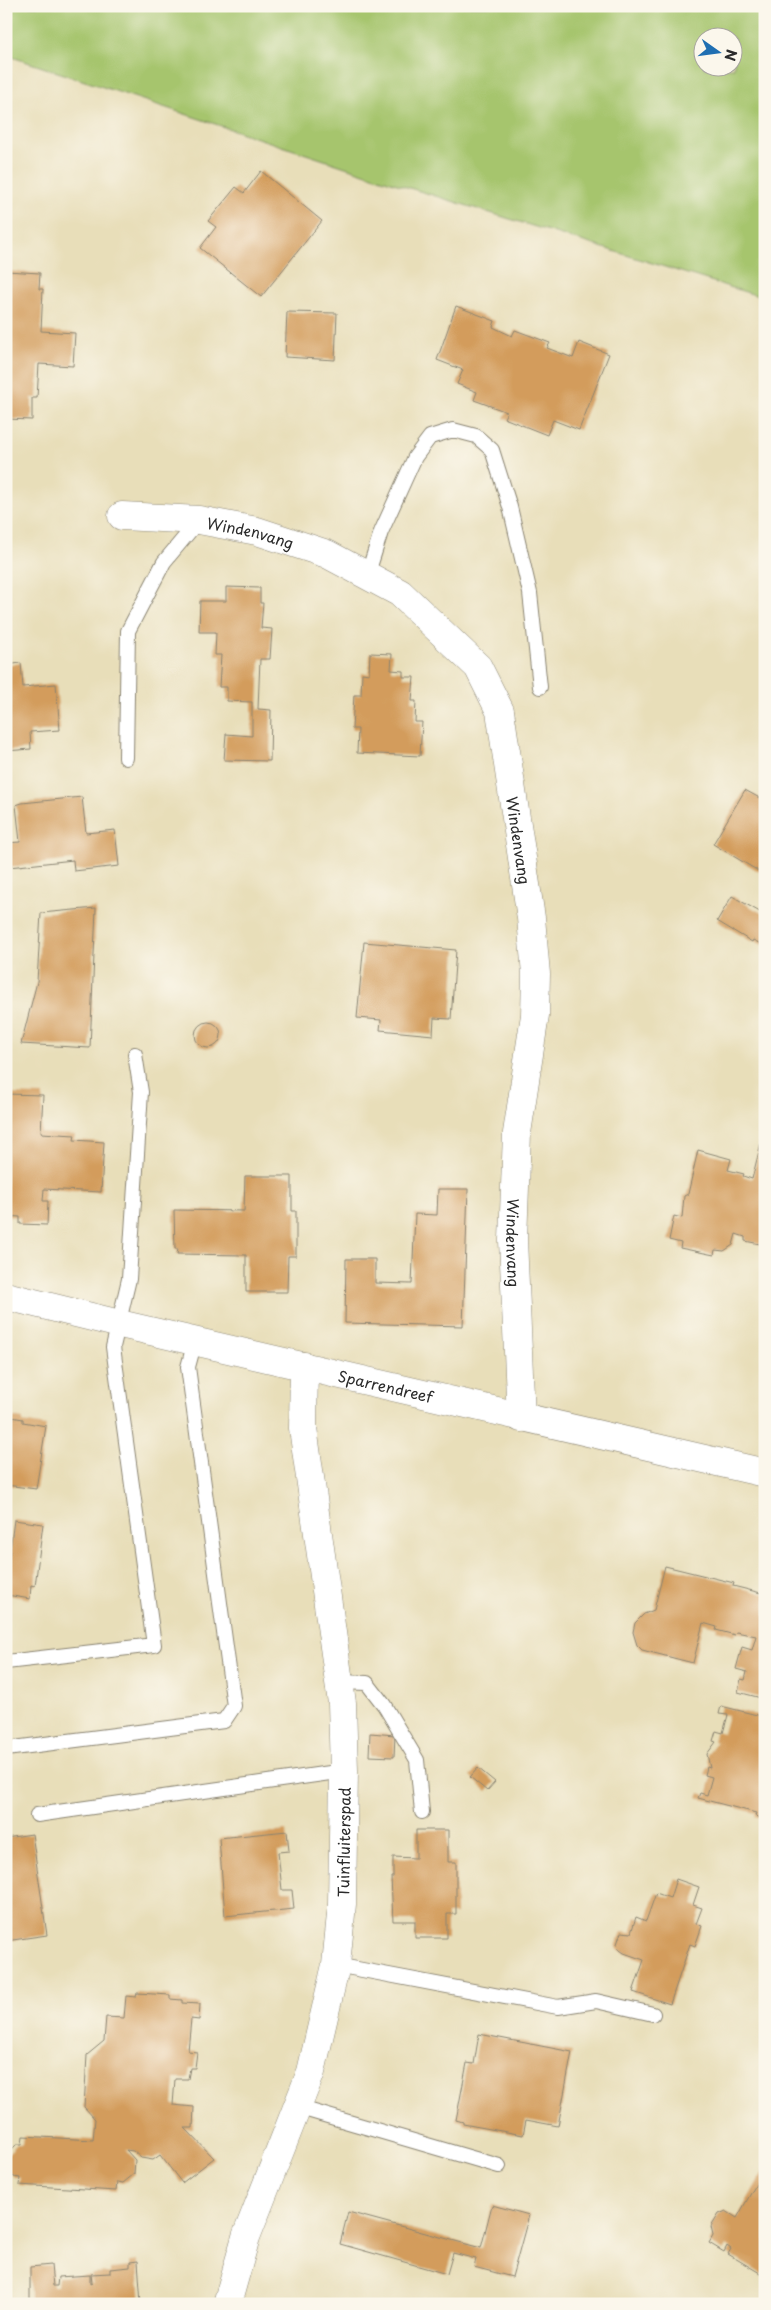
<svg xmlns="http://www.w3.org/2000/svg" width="771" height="2310" viewBox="0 0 771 2310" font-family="'Playpen Sans',sans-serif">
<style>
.green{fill:#a6c56d;stroke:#68784c;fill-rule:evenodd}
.building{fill:#d39c5b}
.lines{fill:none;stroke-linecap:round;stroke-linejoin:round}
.service-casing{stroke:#8a8472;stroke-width:16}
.minor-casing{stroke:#8a8472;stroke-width:29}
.service{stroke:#fff;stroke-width:14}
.minor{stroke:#fff;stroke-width:28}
.labels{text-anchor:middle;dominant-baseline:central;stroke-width:4.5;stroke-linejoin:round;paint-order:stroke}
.street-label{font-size:15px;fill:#2b2b2b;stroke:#fbf7ec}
</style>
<rect width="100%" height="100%" fill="#fbf7ec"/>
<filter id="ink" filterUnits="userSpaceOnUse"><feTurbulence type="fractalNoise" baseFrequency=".02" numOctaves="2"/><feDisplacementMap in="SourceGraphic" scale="10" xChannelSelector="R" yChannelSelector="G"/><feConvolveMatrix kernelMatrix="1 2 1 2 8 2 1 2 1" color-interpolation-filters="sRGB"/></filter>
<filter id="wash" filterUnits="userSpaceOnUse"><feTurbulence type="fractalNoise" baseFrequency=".0096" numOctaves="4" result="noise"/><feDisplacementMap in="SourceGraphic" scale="20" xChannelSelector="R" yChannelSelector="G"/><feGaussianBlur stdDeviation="1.12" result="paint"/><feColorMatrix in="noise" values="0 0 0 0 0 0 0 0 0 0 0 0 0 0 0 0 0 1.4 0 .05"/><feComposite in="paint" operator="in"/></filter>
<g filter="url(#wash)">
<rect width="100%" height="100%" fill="#e8deb9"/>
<path class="green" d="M6,6H765V298L400,185L6,55ZM704,38H734V68H704Z"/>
<g id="blocks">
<path class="building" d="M261,171L322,221L261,297L200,248L216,227L208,221L236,187L244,193Z
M6,271L40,273L39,289H43L41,331L75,333L73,366L39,364L37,398H32V420L6,419Z
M456,306L495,321L493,327L512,336L515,330L550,343L547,348L573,358L579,342L609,354L579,430L553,420L547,435L504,418L507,412L474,400L477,392L457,384L463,370L437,360Z
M287,312L337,313L335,360L285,357Z
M226,587L260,588V603H263L261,628L272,629L270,659H260L258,709L271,710L270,761L224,760L226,734L252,736V702L227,701V687H219L221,655H215L216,632H199L200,601H226Z
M370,653L392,654L391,670L403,671V677H414L412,701H416L415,722H422L420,756L357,753L358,729H352L354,695H361L362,673L369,674Z
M21,663L23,687L56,684L60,730L30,732L31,749L6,751V665Z
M745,790L765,801V875L713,844Z
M82,797L86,833L115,830L119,866L74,871L73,860L9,867L6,843L20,842L16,805L22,803Z
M732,896L765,915V946L753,940L752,942L717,921Z
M96,908L90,1048L21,1044L37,982L41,913Z
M364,942L456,950L451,1019L434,1018L433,1035L380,1030L381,1020L357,1018Z
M195 1035a13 13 0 1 1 26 0a13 13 0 1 1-26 0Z
M6,1094L43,1095L41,1133L75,1135L74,1140L104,1142L101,1192L44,1189L43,1201H48L47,1225L20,1224V1217L6,1216Z
M762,1139L765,1140V1245L745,1241V1237L736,1234L733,1245L724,1251L715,1250L714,1255L680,1248L681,1243L669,1240L674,1216L682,1218L684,1196L688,1194L698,1150L731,1159L728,1170L744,1174L743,1176L752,1179Z
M245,1176H292V1211H296V1256H288L287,1292H246V1255L177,1254L178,1249H175L174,1210L244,1211Z
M438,1189H468L463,1326L345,1323L346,1259H375V1283L412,1284L415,1214L437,1215Z
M6,1416L23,1419V1422L46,1426L36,1489L6,1485Z
M14,1520L43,1524L35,1586L31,1585L30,1599L7,1595L9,1582L6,1580Z
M665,1566L734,1583L733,1586L765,1594V1699L738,1692L741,1679L745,1680L747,1672L736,1669L742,1647L752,1650L756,1636L736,1632L735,1635L716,1630L717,1627L703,1623L693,1663L642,1650L637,1645L633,1632L635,1623L644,1614L654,1610Z
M721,1706L765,1717V1819L755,1816L756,1813L698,1798L700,1793L707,1795L712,1777L705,1775L707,1767L710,1768L707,1754L716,1742L713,1741L716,1731L723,1733L728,1715L719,1714Z
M370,1733L395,1735L394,1757L369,1756Z
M478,1768L495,1782L487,1791L470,1777Z
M416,1830H448V1862H456V1914H447V1938H415V1921H393L391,1877H393V1857L416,1858Z
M287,1831L289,1851L278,1852L282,1890H292L294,1909L225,1916L219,1838Z
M32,1834L47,1935L6,1941V1838Z
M676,1879L699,1887L693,1905L702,1908L696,1924L702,1926L695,1946L690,1944L670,2004L633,1992L644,1960L624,1953L616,1947L621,1932L631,1933L636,1917L646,1921L656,1893L670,1898Z
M137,1993L170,1995V1999L182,2000V2003L200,2004L199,2020L191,2019L188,2051L197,2052L195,2068H190L188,2079H175L173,2105L194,2107L193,2128H185L214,2158L182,2183L160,2155L153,2160L141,2158L133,2151L126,2150L135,2160L134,2174L123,2183L117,2182L116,2191L19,2185L20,2178L14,2177L6,2169V2155L17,2144H22L23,2136L93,2140L95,2119L84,2107L87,2055L104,2041L106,2017L124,2018L126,1996L136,1997Z
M479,2034L572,2052L558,2126L526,2120L523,2135L463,2124V2122L456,2120L467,2063L474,2064Z
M763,2172L765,2173V2276L728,2254L731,2249L727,2246L724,2252L709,2243L713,2236L711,2227L719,2214L726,2211L737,2218Z
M492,2205L529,2215L512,2277L474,2267L476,2259L453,2253L447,2274L340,2244L348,2212L481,2248Z
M138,2261L141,2304H30V2267L51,2265L53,2286H57L58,2277L90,2275V2284L92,2283L91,2274L110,2273V2269L130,2267V2262Z"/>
</g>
</g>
<g filter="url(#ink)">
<use href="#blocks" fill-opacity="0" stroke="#8a8472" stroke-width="1"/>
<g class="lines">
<defs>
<path id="service" d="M367,576L381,532L415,457L430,437L453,430L476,436L492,450L510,507L530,593L540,687
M126,758L128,631L164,562L199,520
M6,1662L154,1645L113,1347L129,1279L141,1092L135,1054
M339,1682L367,1683L384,1705L417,1760L422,1812
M6,1749L224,1721L234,1706L188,1367L195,1341
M37,1815L344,1771
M336,1965L558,2007L596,2001L653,2014
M297,2107L499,2166"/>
<g id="minor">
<path id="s1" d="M122,516L199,520L257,531L327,554L400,593L478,667L500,711L531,918L536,974L535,1015L517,1133L513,1240L521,1418"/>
<path id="s2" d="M6,1296L120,1324L765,1473"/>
<path id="s3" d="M227,2304L246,2237L311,2072L336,1965L342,1904L344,1771L342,1703L303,1428L304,1366"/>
</g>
</defs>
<use href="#service" class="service-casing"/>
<use href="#minor" class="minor-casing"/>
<use href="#service" class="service"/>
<use href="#minor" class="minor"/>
</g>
</g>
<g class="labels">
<g class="street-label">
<text stroke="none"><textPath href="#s1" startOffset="130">Windenvang</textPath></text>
<text stroke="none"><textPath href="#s1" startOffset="580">Windenvang</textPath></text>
<text stroke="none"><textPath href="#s1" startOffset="985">Windenvang</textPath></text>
<text stroke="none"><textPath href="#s2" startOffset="390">Sparrendreef</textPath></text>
<text stroke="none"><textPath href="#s3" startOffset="480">Tuinfluiterspad</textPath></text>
</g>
</g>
<rect width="771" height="2310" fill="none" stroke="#fbf7ec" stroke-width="25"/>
<g transform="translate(718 52) rotate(104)"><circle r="24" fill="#fbf7ec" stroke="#a8a59f"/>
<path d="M0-4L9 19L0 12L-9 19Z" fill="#1f6fb2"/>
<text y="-8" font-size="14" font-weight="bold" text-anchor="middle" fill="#2b2b2b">N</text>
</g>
</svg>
